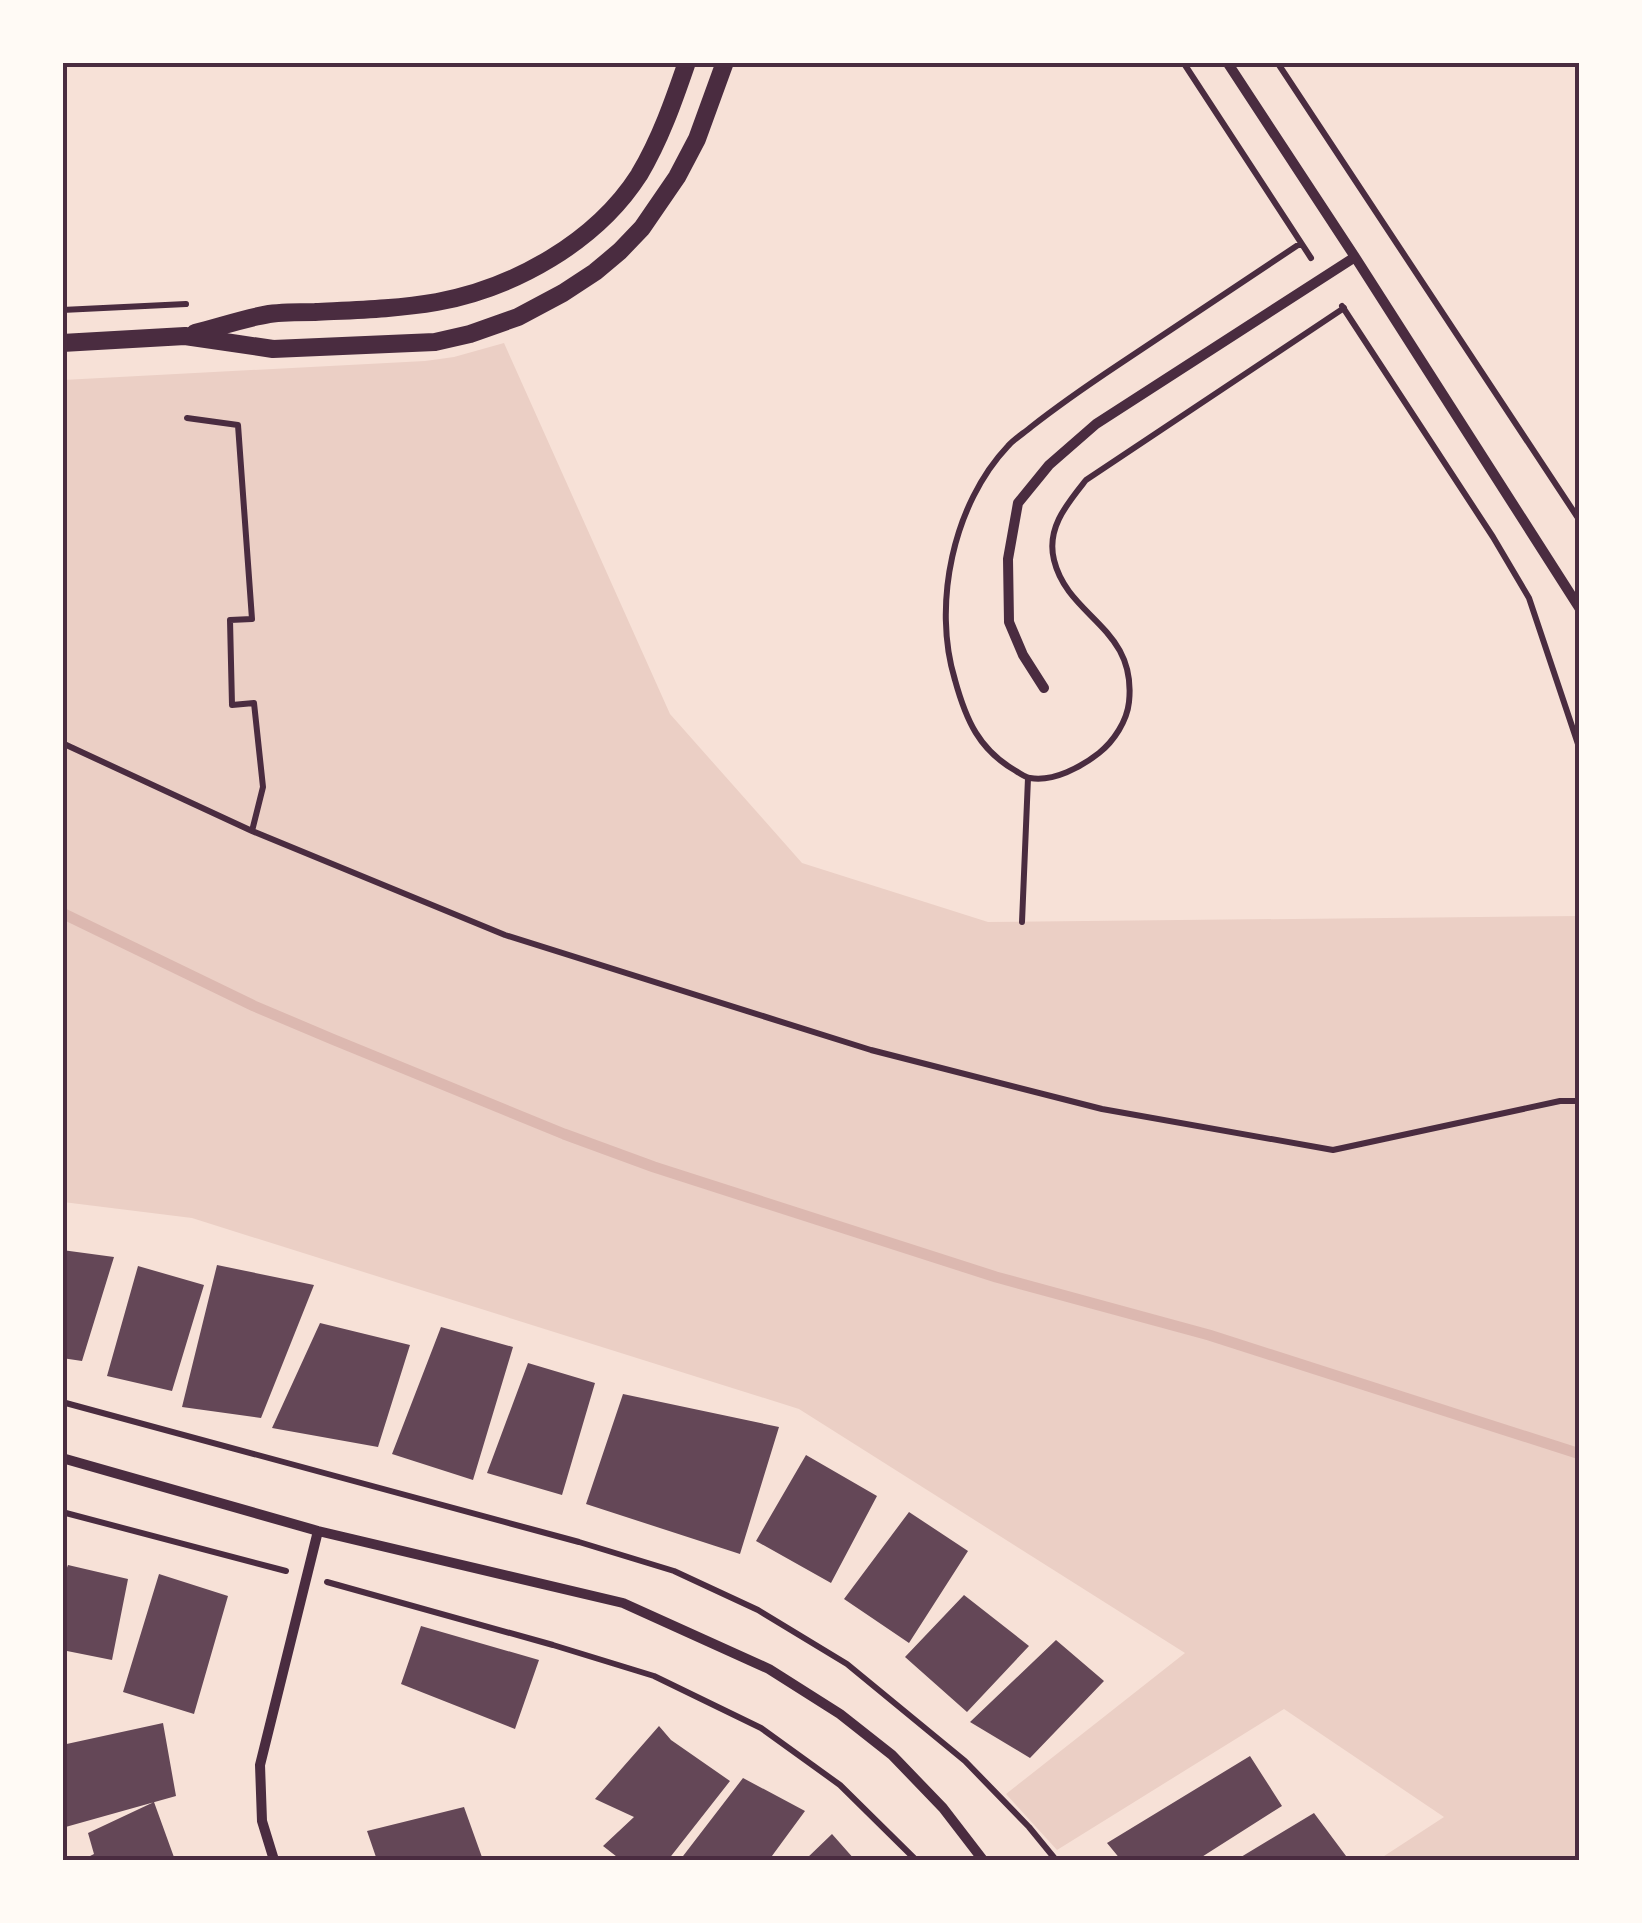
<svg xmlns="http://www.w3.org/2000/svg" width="1642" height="1923" viewBox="0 0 1642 1923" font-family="Spectral,serif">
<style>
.green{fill:#ebcfc5}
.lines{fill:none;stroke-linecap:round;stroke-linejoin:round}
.stream{stroke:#dcb8b0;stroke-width:11}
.building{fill:#644757}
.path{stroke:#4a2c40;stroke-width:6}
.minor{stroke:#4a2c40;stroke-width:10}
.tertiary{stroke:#4a2c40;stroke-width:18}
.neatline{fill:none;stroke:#4a2c40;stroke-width:4}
</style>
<rect width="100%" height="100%" fill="#f7e1d7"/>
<path class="green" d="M504,343L670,714L802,863L988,922L1579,916V1860H1378L1444,1817L1284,1709L1057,1850L1006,1794L1185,1653L799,1409L192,1218L63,1202V380L425,361L454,357Z"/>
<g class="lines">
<path class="stream" d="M62,913L254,1006L332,1039L564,1134L654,1167L996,1277L1209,1335L1580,1454"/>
</g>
<path class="building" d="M62,1250L114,1257L82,1361L62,1358Z
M217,1265L314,1285L261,1418L182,1407Z
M138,1266L204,1285L172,1391L107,1376Z
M320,1323L410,1345L378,1447L272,1428Z
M441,1327L513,1347L473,1480L392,1454Z
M528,1363L595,1383L562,1495L487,1473Z
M623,1394L779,1427L740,1554L586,1504Z
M806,1455L877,1496L831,1583L756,1541Z
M909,1512L968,1551L909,1643L844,1599Z
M68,1565L128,1579L112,1660L62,1650V1581Z
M159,1574L228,1596L194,1714L123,1692Z
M964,1595L1029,1646L967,1712L905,1657Z
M421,1626L539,1660L515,1729L401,1684Z
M1056,1640L1104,1681L1030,1758L970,1722Z
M163,1723L176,1796L62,1828V1745Z
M659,1726L671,1740L730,1781L668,1860H621L603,1846L634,1817L595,1799Z
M1250,1756L1282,1806L1197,1860H1121L1107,1843Z
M743,1778L805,1811L769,1860H680Z
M154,1802L175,1860H82L94,1854L88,1833Z
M464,1807L483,1860H377L367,1831Z
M1314,1813L1349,1860H1236Z
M832,1834L855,1860H805Z"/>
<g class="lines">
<path class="path" d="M1183,62L1311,258
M1277,62L1580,521
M1301,243C1240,284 1179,325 1118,365C1088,385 1059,405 1031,427C1024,433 1014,439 1008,446C953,504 932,605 955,680C966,720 979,750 1016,771C1019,773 1027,778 1030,778C1054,782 1081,767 1099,753C1114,741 1127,721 1129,702C1137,627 1068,618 1054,560C1046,528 1067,504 1086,480L1344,308
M1342,306L1493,537L1529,598L1580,750
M62,310L186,304
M187,418L238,425L252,619L230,620L232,705L254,703L263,787L252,831
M62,743L252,831L505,935L871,1050L1102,1109L1333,1150L1560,1101H1580
M1579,916L1580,915
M1022,922L1028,778
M62,1402L579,1542L674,1571L758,1610L847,1664L965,1761L1029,1827L1056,1860
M62,1512L286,1571
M327,1582L553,1645L654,1676L761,1728L840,1785L916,1860"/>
<path class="minor" d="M1227,62L1355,257L1580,609
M1044,688L1023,655L1009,622L1008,559L1018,503L1049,465L1096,424L1355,257
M62,1458L318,1531L623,1603L769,1669L840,1714L892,1755L943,1808L983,1860
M274,1860L262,1821L260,1765L318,1531"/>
<path class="tertiary" d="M195,333C219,327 245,318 269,314C284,312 300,312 315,312C355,310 397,309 437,302C514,288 596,242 639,175C660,140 674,100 687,62
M62,343L185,336L273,349L435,342L470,334L518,317L563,293L595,272L620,251L642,228L677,177L697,139L725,62"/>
</g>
<rect width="1642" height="1923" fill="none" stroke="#fffaf5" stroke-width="130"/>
<rect x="65" y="65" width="1512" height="1793" class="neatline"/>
</svg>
